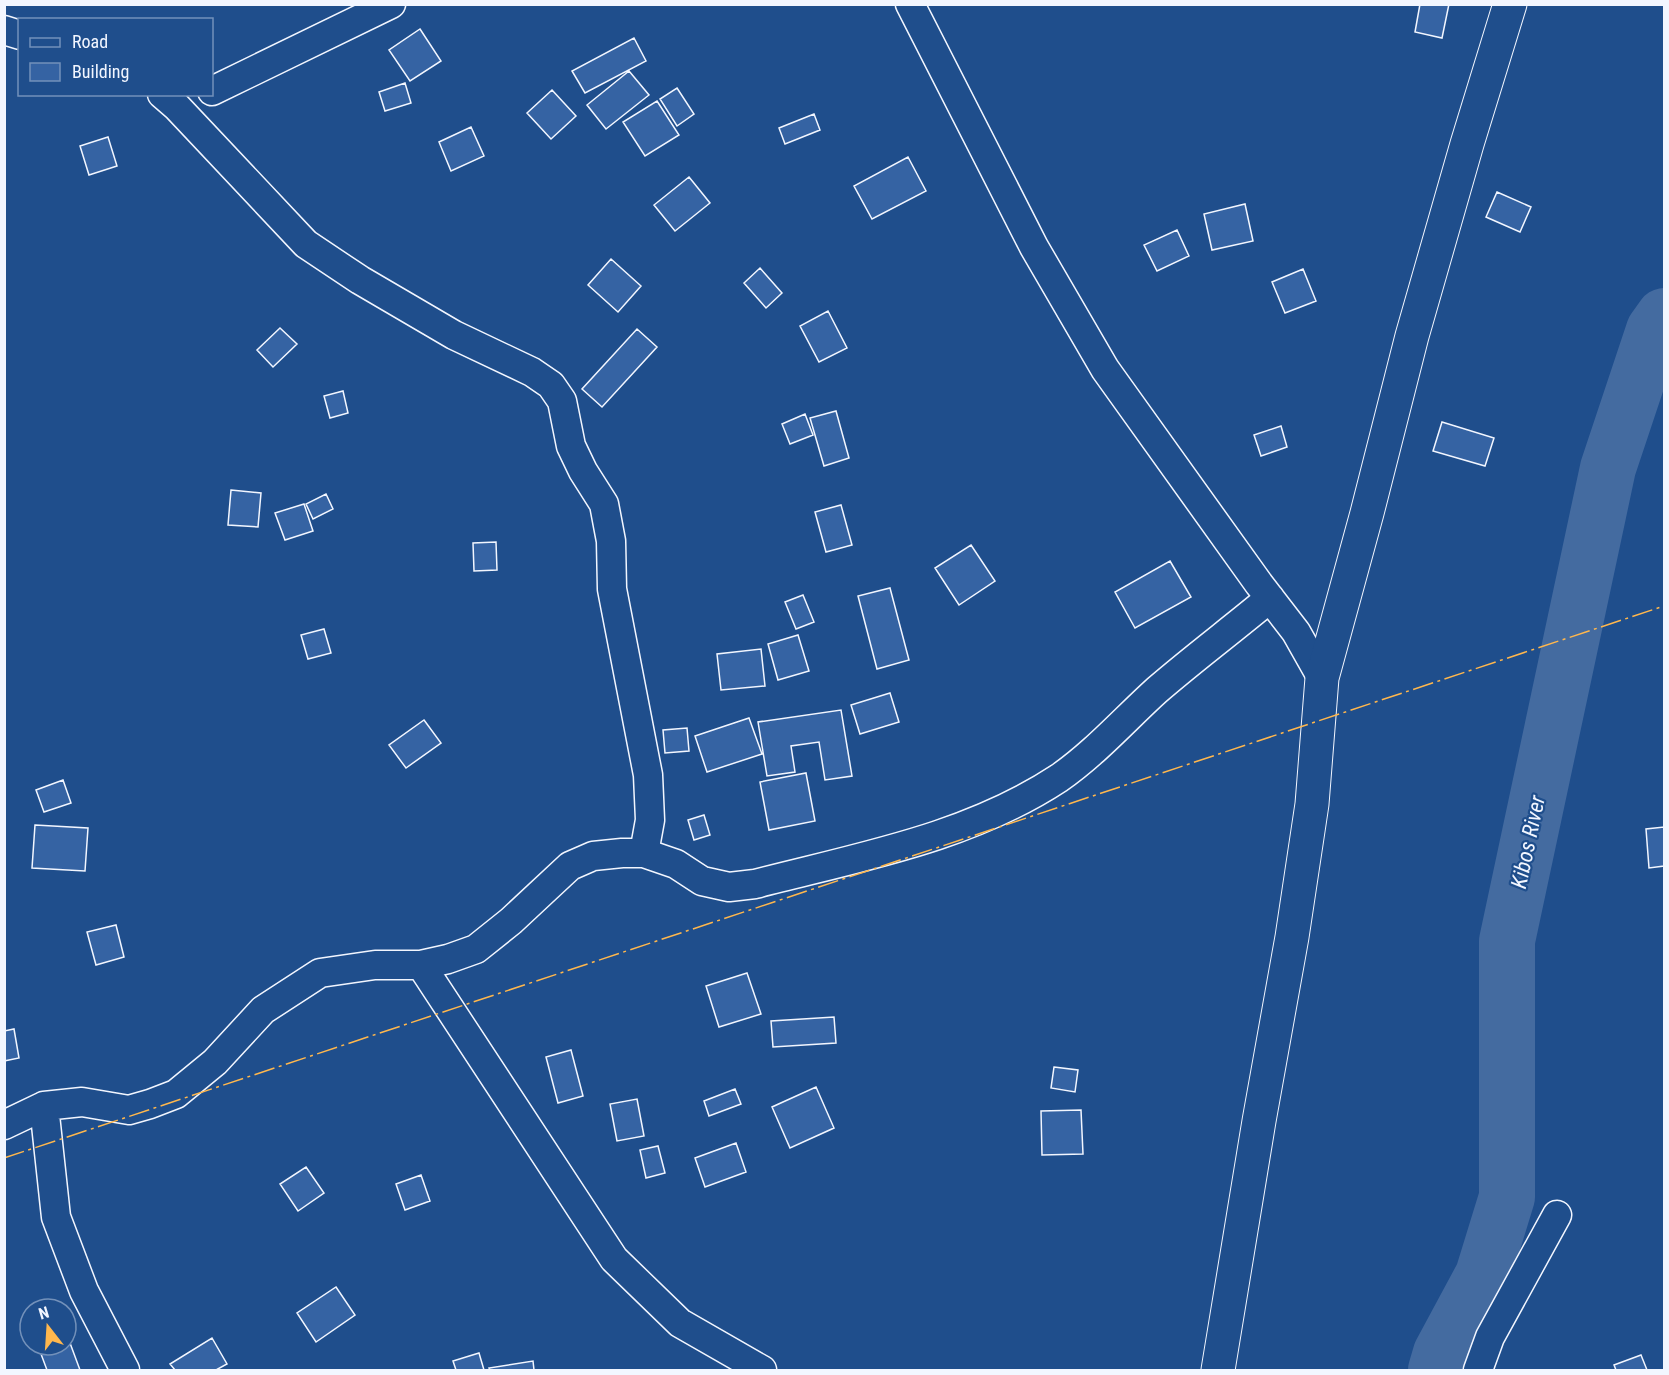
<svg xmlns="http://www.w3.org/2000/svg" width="1669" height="1375" viewBox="0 0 1669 1375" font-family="'Roboto Condensed',sans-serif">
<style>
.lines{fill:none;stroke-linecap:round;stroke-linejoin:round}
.river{stroke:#446ba0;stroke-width:56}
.building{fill:#3563a3;stroke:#f2f6ff;stroke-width:1.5}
.minor-casing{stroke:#f2f6ff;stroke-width:31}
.secondary-casing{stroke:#f2f6ff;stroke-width:35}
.minor{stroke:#1f4e8c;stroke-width:28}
.secondary{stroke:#1f4e8c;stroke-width:33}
.power{stroke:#ffb74d;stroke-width:1.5;stroke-dasharray:21 4.5 3 4.5;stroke-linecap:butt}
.labels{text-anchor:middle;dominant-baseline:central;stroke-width:4.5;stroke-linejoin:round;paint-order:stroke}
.water-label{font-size:22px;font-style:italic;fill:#f2f6ff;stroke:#1f4e8c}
</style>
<rect width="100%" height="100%" fill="#1f4e8c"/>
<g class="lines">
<path class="river" d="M1436,1370L1441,1353L1483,1275L1507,1197V941L1608,468L1654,330L1664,316"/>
</g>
<path class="building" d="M1420,4H1449L1442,38L1415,32Z
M420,29L441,61L410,81L389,50Z
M634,38L646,61L585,93L572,71Z
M629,71L649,95L606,129L587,105Z
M405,83L411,103L385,111L379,92Z
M677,88L694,114L677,126L660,99Z
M552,90L576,116L551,139L527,113Z
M657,101L679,135L645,156L623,122Z
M814,114L820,130L785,144L779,128Z
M471,127L484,156L451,171L439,142Z
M108,137L117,166L89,175L80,146Z
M908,157L926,191L872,219L854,186Z
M689,177L710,203L675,231L654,205Z
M1497,192L1531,207L1520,232L1486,217Z
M1245,204L1253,241L1212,250L1204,214Z
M1177,230L1189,256L1157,271L1144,245Z
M611,259L641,286L618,312L588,285Z
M760,268L782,293L766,308L744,283Z
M1303,269L1316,301L1285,313L1272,282Z
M828,311L847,348L819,362L800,326Z
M280,328L297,344L273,367L257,350Z
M637,329L657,347L602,407L582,389Z
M343,391L348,413L330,418L324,396Z
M836,411L849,458L824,466L810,418Z
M805,414L813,435L790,444L782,424Z
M1442,422L1494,438L1485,466L1433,451Z
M1281,426L1287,447L1261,456L1254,435Z
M231,490L261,493L258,527L228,525Z
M326,494L333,509L313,519L306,504Z
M304,504L313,531L285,540L275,513Z
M841,505L852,545L826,552L815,512Z
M496,542L497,570L474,571L473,543Z
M971,545L995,581L959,605L935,568Z
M1170,561L1191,597L1135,628L1115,592Z
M890,588L909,660L877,669L858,596Z
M803,595L814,622L796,629L785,602Z
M324,629L331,653L308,659L301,635Z
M798,635L809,671L778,680L768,644Z
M761,649L765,686L721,690L717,654Z
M890,693L899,722L860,734L851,705Z
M841,710L852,776L825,780L819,742L791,746L795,772L767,776L758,722Z
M749,718L762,754L707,772L695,736Z
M424,720L441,743L406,768L389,745Z
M687,728L689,751L665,753L663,730Z
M806,773L815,821L769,830L760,782Z
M63,780L71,803L44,812L36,790Z
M704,815L710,835L694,840L688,820Z
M35,825L88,828L85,871L32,868Z
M1664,827V866L1649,868L1646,829Z
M116,925L124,957L96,965L87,932Z
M747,973L761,1014L719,1027L706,986Z
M834,1017L836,1043L773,1047L771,1021Z
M14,1029L19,1058L4,1061V1031Z
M571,1050L583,1096L558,1103L546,1057Z
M1054,1067L1078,1070L1075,1092L1051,1088Z
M816,1087L834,1128L790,1148L772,1107Z
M735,1089L741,1104L709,1116L704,1101Z
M637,1099L644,1136L617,1141L610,1104Z
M1081,1110L1083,1154L1042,1155L1041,1111Z
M736,1143L746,1172L705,1187L695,1158Z
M658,1146L665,1173L646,1178L640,1150Z
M306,1167L324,1193L298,1211L280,1184Z
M421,1175L430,1201L405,1210L396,1184Z
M336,1287L355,1315L316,1342L297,1313Z
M212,1338L227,1364L216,1370H175L170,1364Z
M70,1343L80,1370H47L41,1354Z
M479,1353L484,1370H456L453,1361Z
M1641,1355L1647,1370H1616L1614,1365Z
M533,1361L534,1370H490L489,1368Z"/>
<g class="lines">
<defs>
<path id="minor" d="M910,4L1034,247L1105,369L1259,584L1296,632L1322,678
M4,30L20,35
M212,91L391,4
M162,94L177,107L306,244L360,280L454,335L532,372L551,385L562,401L571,446L583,471L604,504L611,541L612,589L648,775L650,820L644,853
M421,965L614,1259L680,1323L762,1370
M44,1106L56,1217L84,1291L125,1370
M4,1125L44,1106L82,1102L129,1110L150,1104L176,1094L215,1062L263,1010L320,973L375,965H421L448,959L476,949L511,921L570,866L593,856L622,853H644L676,864L702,881L729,887L755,884C859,857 968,838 1059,778C1095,753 1125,719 1157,690C1194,658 1233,629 1270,598
M1478,1370L1490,1337L1557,1215"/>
<path id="secondary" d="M1218,1370L1259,1121L1292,937L1312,804L1322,678L1367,513L1412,336L1467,144L1510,4"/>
</defs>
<use href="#minor" class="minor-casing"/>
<use href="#secondary" class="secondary-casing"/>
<use href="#minor" class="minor"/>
<use href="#secondary" class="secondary"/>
<path class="power" d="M4,1158L1664,606"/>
</g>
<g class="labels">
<g class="water-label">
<text transform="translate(1528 842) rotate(-78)">Kibos River</text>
</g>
</g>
<rect width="1669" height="1375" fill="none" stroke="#f2f6ff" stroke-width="12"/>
<rect x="18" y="18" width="195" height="78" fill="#1f4e8c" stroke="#7391ba" stroke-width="1.5"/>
<rect x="30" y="38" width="30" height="9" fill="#1f4e8c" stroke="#7391ba" stroke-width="1.5"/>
<text x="72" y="48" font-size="18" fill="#f2f6ff">Road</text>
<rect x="30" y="63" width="30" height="18" fill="#3563a3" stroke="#7391ba" stroke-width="1.5"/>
<text x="72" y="78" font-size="18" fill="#f2f6ff">Building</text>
<g transform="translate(48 1327) rotate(343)"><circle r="28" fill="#1f4e8c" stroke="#7391ba" stroke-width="1.5"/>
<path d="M0-4.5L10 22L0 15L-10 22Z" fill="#ffb74d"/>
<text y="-9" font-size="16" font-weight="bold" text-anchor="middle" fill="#f2f6ff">N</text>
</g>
</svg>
